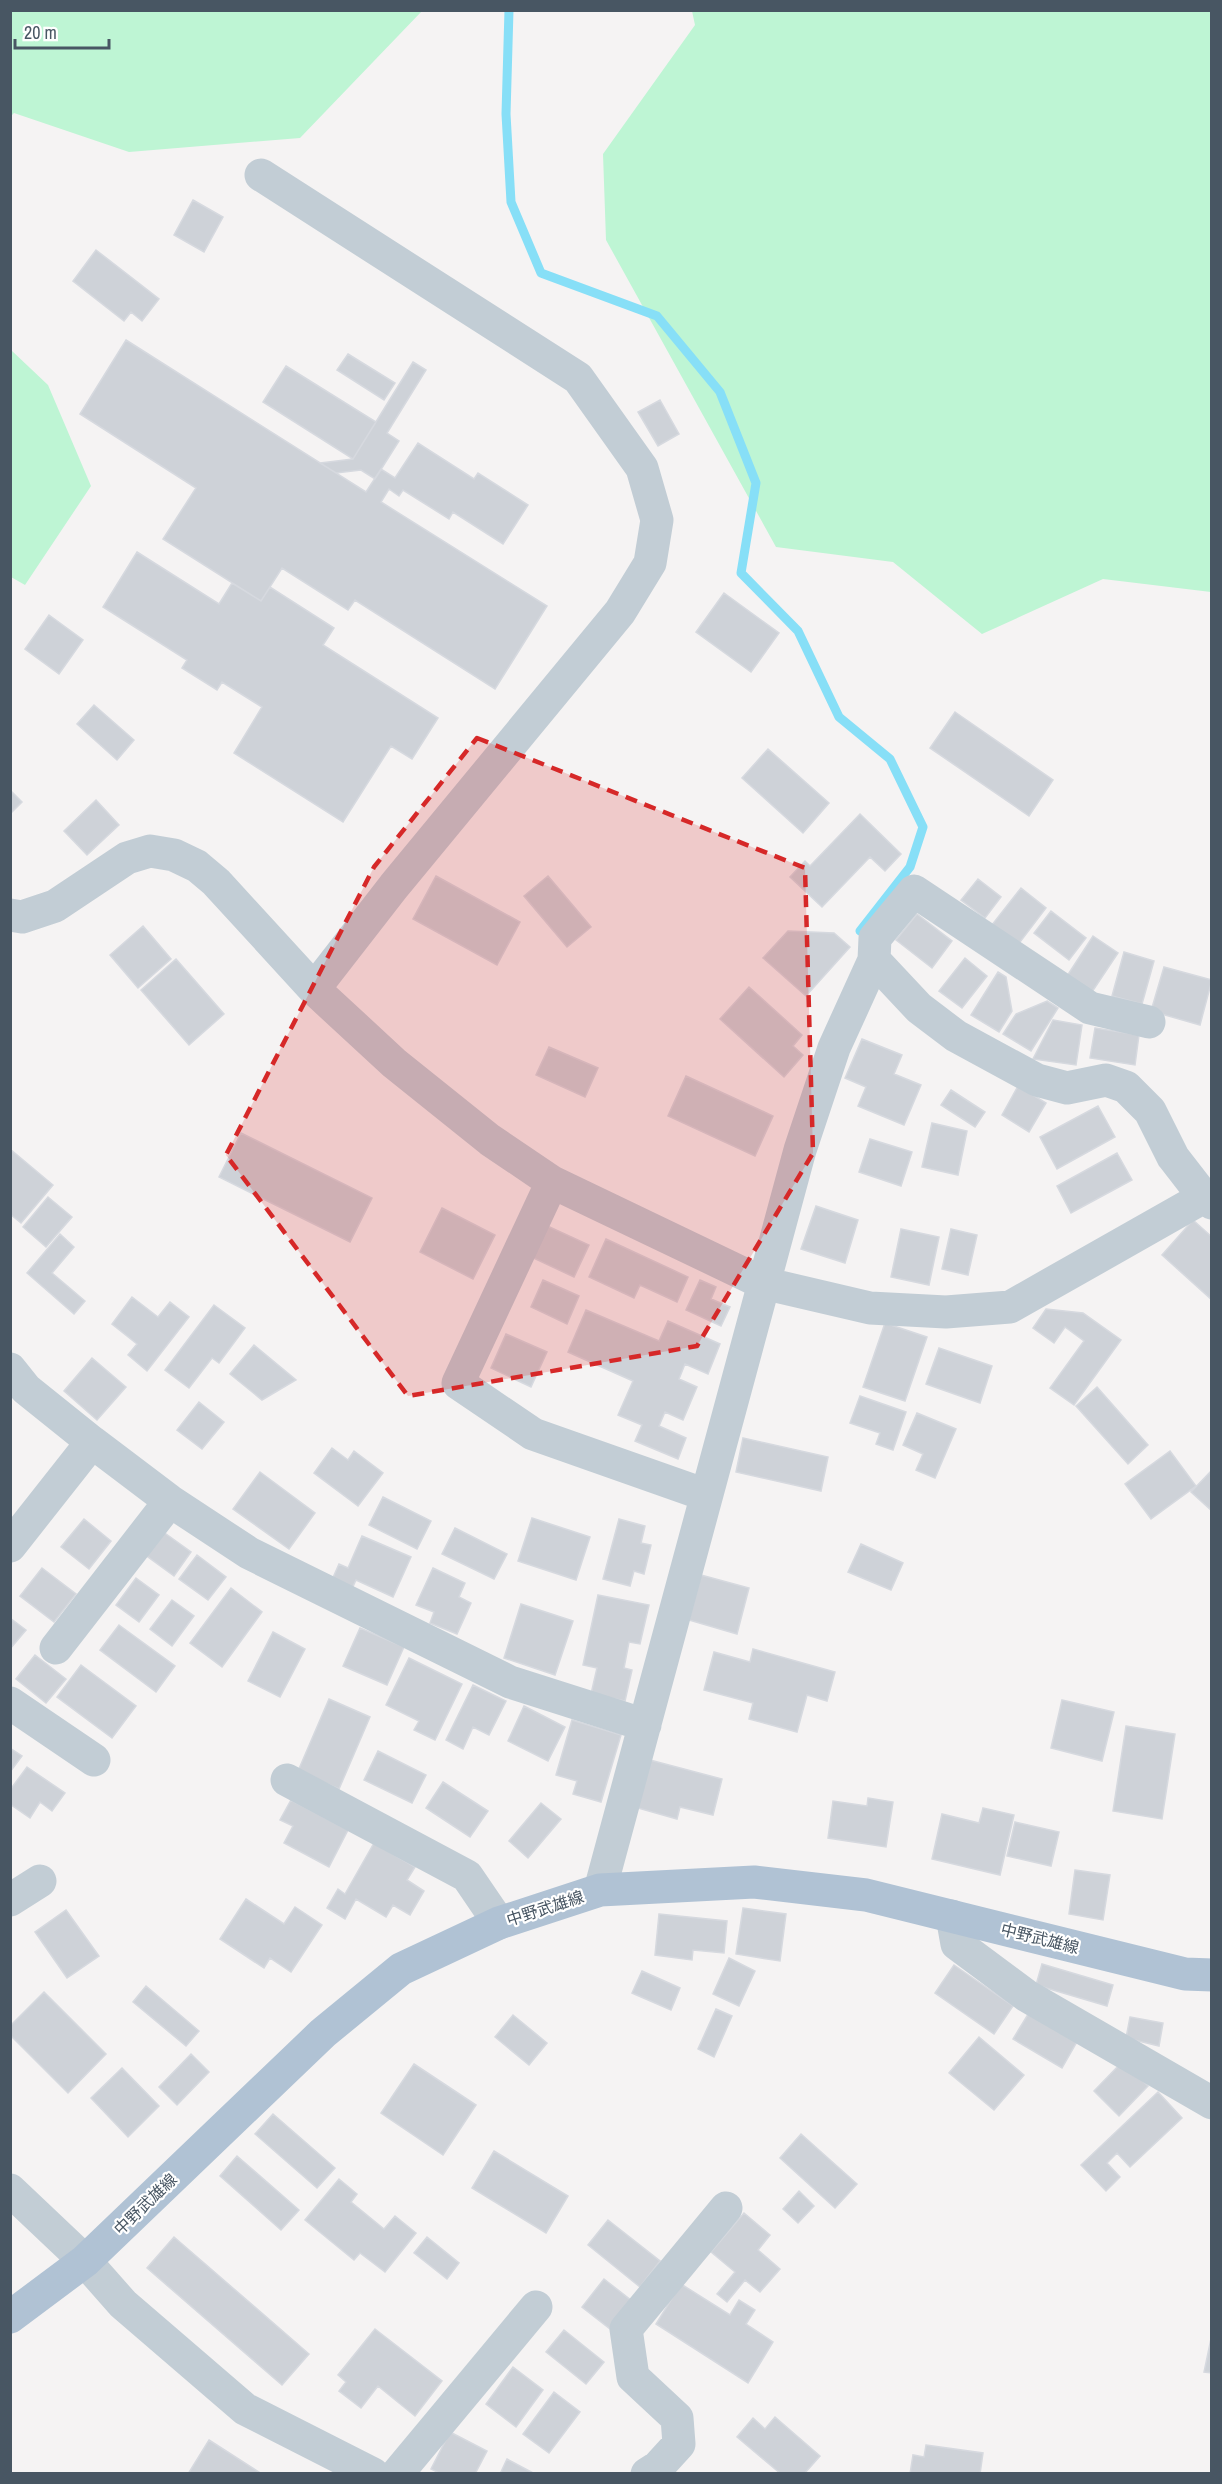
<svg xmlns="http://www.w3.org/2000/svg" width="1222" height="2484" viewBox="0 0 1222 2484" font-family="'Archivo Narrow','Noto Sans JP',sans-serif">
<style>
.green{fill:#bef5d4}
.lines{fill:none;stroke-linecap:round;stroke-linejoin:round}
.stream{stroke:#87dff7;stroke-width:9}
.building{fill:#ced2d8;stroke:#d6d9df;stroke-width:1.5}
.minor{stroke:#c2cdd5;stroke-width:33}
.major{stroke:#b0c2d4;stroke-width:33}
.marked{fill:#d62828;fill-opacity:0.2;stroke:#d62828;stroke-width:4.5;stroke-dasharray:12 8;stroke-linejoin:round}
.labels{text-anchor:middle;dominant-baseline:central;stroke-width:4.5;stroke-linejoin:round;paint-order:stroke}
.street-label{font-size:16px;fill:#485663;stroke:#fff}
</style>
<rect width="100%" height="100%" fill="#f5f3f3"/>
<path class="green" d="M11,10H422V11L300,138L129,152L14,113L11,116Z
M692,11H1211V592L1103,579L982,634L893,562L776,547L606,240L603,154L695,25Z
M11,350L48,385L91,486L25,585L11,577Z"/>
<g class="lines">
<path class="stream" d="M509,10L506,114L511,202L541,273L657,316L720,392L756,483L741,573L798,631L839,717L890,759L923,827L910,867L860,931"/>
</g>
<path class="building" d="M193,200L223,217L204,252L174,235Z
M96,250L159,299L142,321L131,312L124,321L73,281Z
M126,340L366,492L381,469L395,478L418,443L474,479L478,473L528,505L503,544L453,512L449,519L403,490L399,496L389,489L381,502L547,606L495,689L355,600L348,610L282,568L261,601L163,539L196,488L80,414Z
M348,354L395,383L384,400L337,370Z
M413,362L426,370L387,433L399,441L375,479L361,470L336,473L320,463L353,459Z
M286,366L376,422L353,459L263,402Z
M660,400L679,434L658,446L638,412Z
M137,552L219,604L232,583L261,601L270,587L334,628L323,645L438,718L412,759L391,746L343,822L234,753L262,707L222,682L217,690L182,668L187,660L103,607Z
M724,593L779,633L751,672L696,632Z
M49,615L83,640L59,674L25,649Z
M94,705L134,740L117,760L77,724Z
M955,712L1053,780L1029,816L930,748Z
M768,749L829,803L803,833L742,778Z
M10,790L22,802L10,814Z
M96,800L119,825L87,855L64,831Z
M860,814L901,854L885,871L870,857L822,907L790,877L805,861L810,866Z
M436,876L520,922L497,965L413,919Z
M548,876L591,927L567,947L524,896Z
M978,879L1001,897L985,918L961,900Z
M1021,888L1046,908L1017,946L991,926Z
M1051,911L1086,938L1069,960L1034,933Z
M917,914L952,941L932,968L896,940Z
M143,926L171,959L138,988L110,955Z
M788,931L834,933L850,947L806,996L763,958Z
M1093,936L1118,953L1092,992L1067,976Z
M1124,952L1154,961L1142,1004L1112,996Z
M965,958L987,976L962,1008L939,991Z
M176,959L224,1014L189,1045L141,990Z
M1164,967L1212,980L1200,1025L1151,1011Z
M998,972L1006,977L1012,1011L999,1032L971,1015Z
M749,987L802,1035L793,1046L803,1055L784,1077L720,1019Z
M1047,1001L1058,1008L1031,1051L1003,1034L1016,1014Z
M1053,1020L1082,1025L1076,1065L1033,1059Z
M1095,1028L1139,1035L1135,1065L1090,1058Z
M862,1039L902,1055L894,1074L921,1085L904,1125L858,1106L866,1087L845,1078Z
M549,1047L598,1068L585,1097L536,1075Z
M686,1076L773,1116L755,1156L668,1116Z
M1018,1086L1046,1103L1029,1132L1002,1115Z
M951,1090L985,1112L975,1127L941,1105Z
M1098,1106L1115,1137L1057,1169L1040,1137Z
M932,1123L967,1131L958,1175L922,1167Z
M241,1133L372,1198L350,1242L219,1177Z
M870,1139L912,1152L901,1186L859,1172Z
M10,1149L53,1185L21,1223L10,1214Z
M1117,1153L1132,1180L1071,1213L1057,1186Z
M48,1197L72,1217L46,1247L23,1227Z
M816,1206L858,1220L845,1263L801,1249Z
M442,1208L495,1235L473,1279L420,1252Z
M1193,1220L1212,1237V1300L1162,1255Z
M543,1224L589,1245L574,1277L529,1256Z
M901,1229L939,1237L929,1285L891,1277Z
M951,1229L977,1235L968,1275L942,1269Z
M60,1234L74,1247L52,1273L85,1301L74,1314L27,1273Z
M606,1239L688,1277L677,1302L640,1285L634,1298L589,1277Z
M543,1280L579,1296L567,1324L531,1307Z
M700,1280L716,1287L711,1299L730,1307L721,1326L686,1310Z
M132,1297L158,1317L170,1302L189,1317L147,1371L128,1355L137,1344L112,1324Z
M214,1305L245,1328L219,1363L212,1358L189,1388L165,1370Z
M1046,1309L1083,1313L1121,1340L1074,1405L1050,1388L1084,1341L1065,1327L1054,1343L1033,1328Z
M586,1310L659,1341L668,1321L720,1344L708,1374L685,1364L679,1379L697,1387L683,1420L665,1412L659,1426L686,1438L678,1459L635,1441L642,1425L618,1415L633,1381L568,1352Z
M885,1323L927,1337L905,1401L863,1387Z
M506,1334L547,1352L531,1387L491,1368Z
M254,1345L296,1380L262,1400L230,1374Z
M939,1348L992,1366L980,1403L926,1384Z
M92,1358L126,1387L97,1420L64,1391Z
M1097,1387L1148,1445L1128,1464L1076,1406Z
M860,1396L906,1412L893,1450L876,1444L880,1433L850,1423Z
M199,1402L224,1422L202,1449L177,1430Z
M917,1413L956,1429L935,1478L916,1470L923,1454L903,1445Z
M743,1438L828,1457L821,1491L736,1472Z
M332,1448L348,1460L354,1451L383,1473L358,1506L314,1473Z
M1170,1451L1196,1486L1151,1519L1125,1484Z
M1211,1471L1212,1472V1511L1191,1492Z
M260,1472L315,1513L289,1549L233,1509Z
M383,1497L431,1521L417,1549L369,1525Z
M532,1518L590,1537L576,1580L518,1561Z
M84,1519L111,1541L89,1569L61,1547Z
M619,1519L645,1526L641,1543L651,1545L644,1574L634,1571L630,1586L603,1579Z
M455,1528L507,1554L494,1579L442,1554Z
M162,1531L191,1552L174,1576L144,1554Z
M362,1536L411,1557L393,1597L356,1580L351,1591L331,1582L339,1564L348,1568Z
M861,1544L903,1563L891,1590L848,1572Z
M197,1555L226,1577L208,1600L179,1579Z
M42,1568L76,1594L54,1622L20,1596Z
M433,1568L465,1583L459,1597L471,1603L457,1634L430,1623L434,1612L416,1605Z
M701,1575L749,1588L737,1634L689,1620Z
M136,1578L159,1595L139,1622L116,1605Z
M231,1588L262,1612L222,1667L190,1643Z
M598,1595L649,1605L640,1644L629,1642L624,1668L632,1670L625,1701L591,1694L597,1668L583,1665Z
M172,1600L194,1616L172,1646L150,1629Z
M521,1604L573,1621L555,1675L504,1658Z
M10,1618L26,1630L10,1649Z
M119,1625L175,1666L156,1692L100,1650Z
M360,1628L404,1647L387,1685L343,1666Z
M273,1632L305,1649L280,1697L248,1681Z
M753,1649L835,1672L827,1701L807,1695L797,1732L749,1719L753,1703L704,1690L714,1652L750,1662Z
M35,1655L66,1679L46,1703L16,1679Z
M409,1658L462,1684L435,1740L414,1730L419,1721L386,1705Z
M81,1665L136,1706L112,1738L57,1697Z
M473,1685L506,1701L489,1735L473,1727L463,1749L446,1740Z
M329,1699L370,1717L339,1789L298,1771Z
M1062,1700L1114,1712L1102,1761L1051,1748Z
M524,1706L565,1727L548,1761L508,1741Z
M572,1720L621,1735L601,1802L573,1794L577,1781L556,1775Z
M1126,1726L1175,1734L1162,1819L1113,1811Z
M10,1748L22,1756L10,1772Z
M378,1751L426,1775L412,1803L364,1780Z
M650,1760L722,1779L713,1815L680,1807L677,1819L638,1808Z
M27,1767L65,1793L52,1811L40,1802L30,1818L10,1804V1790Z
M443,1782L488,1811L470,1837L426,1808Z
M868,1798L893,1802L886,1847L828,1838L833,1801L867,1806Z
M291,1800L348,1830L329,1867L284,1843L293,1826L280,1820Z
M541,1803L561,1819L528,1858L509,1841Z
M983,1808L1014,1815L1000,1875L932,1859L942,1814L979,1823Z
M1015,1822L1059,1832L1051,1866L1007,1856Z
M374,1843L415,1867L407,1880L424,1891L410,1915L393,1905L386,1917L356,1899L345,1919L327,1908L338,1889L345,1894Z
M1075,1870L1110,1875L1103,1920L1069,1914Z
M246,1899L284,1924L295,1907L322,1925L291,1972L270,1958L264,1968L220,1939Z
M743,1908L786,1914L780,1961L736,1954Z
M66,1910L99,1956L67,1978L35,1932Z
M659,1914L727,1921L724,1953L693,1950L692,1960L655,1955Z
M729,1958L755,1971L739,2006L713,1994Z
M1042,1964L1113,1985L1107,2006L1036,1985Z
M954,1965L1013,2006L994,2034L935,1993Z
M642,1971L680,1988L671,2010L632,1993Z
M146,1986L199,2031L186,2046L133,2002Z
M44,1992L106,2054L68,2093L10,2035V2026Z
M716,2009L732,2016L714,2057L698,2049Z
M1030,2011L1078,2040L1062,2068L1013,2039Z
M513,2015L547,2043L529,2065L495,2037Z
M1130,2017L1163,2023L1159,2046L1126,2038Z
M979,2037L1024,2075L994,2110L949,2073Z
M191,2054L209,2072L177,2105L159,2087Z
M1123,2061L1148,2086L1119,2116L1094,2091Z
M414,2064L476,2105L443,2155L381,2113Z
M122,2068L159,2106L128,2137L91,2098Z
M1158,2092L1182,2118L1130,2167L1117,2153L1107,2163L1120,2177L1106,2191L1081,2165Z
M273,2114L335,2168L317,2188L255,2134Z
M801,2134L857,2184L835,2208L780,2158Z
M494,2151L568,2196L546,2233L472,2188Z
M237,2156L299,2210L281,2230L220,2176Z
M339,2179L357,2194L351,2202L384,2229L395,2216L416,2233L385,2272L360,2253L354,2260L305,2220Z
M799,2191L814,2206L798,2223L783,2209Z
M744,2213L770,2235L758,2250L780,2269L760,2292L745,2280L727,2302L717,2294L735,2272L711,2252Z
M608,2220L660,2261L640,2287L588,2245Z
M174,2237L309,2354L282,2385L147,2268Z
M427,2237L459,2263L447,2279L414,2253Z
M604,2279L632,2301L610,2329L582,2307Z
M681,2284L730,2315L739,2300L755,2310L746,2324L773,2342L748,2383L656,2324Z
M375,2329L442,2381L415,2416L378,2386L361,2408L339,2391L346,2382L338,2375Z
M564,2330L604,2362L586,2384L546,2352Z
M1212,2334V2373L1204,2372Z
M513,2367L543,2390L516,2427L486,2404Z
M554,2392L580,2412L549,2453L523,2434Z
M775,2417L820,2456L804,2474H781L737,2437L753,2418L765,2429Z
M450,2432L487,2451L475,2474H441L431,2469Z
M209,2440L262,2474H188Z
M926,2445L983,2453L980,2474H910L913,2455L924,2457Z
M507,2459L535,2474H500Z"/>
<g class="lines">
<path class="minor" d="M261,175L578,378L642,468L657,520L650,563L620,612L394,886L314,989
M10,915L22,917L55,906L127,858L150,851L174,855L197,866L216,882L314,989L394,1063L490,1140L552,1182L763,1283L870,1308L946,1312L1010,1307L1204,1197L1212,1203
M874,960L919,1008L956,1036L1037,1080L1067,1088L1106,1080L1126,1087L1150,1111L1173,1157L1204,1197
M552,1182L458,1383L533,1434L706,1495
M10,1369L26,1389L92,1442L170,1501L249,1553L510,1682L645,1725
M10,1546L92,1442
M56,1648L170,1501
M10,1703L94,1760
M287,1780L467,1876L499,1923
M600,1890L800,1150L834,1048L874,960L875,938L914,891L1090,1008L1149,1022
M10,1900L40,1881
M952,1916L957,1944L1027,1996L1212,2103
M10,2190L85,2261L123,2304L245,2409L373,2474
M397,2474L536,2307
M647,2474L658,2467L679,2444L677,2418L633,2377L626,2329L726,2208"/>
<path class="major" d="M10,2317L85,2261L323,2033L401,1969L499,1923L600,1890L754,1882L866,1895L1185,1974L1212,1975"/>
</g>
<path class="marked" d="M477,738L805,868L813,1153L697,1346L408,1396L226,1155L374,867Z"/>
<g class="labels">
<g class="street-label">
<text transform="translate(545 1908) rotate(-18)">中野武雄線</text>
<text transform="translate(1040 1938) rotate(14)">中野武雄線</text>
<text transform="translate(145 2204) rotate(-44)">中野武雄線</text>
</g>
</g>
<rect width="1222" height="2484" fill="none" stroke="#485663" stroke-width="24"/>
<path d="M15 39v9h94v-9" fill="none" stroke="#485663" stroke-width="3"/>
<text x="24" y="39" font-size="18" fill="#485663" stroke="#ffffff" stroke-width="4.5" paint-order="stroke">20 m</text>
</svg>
